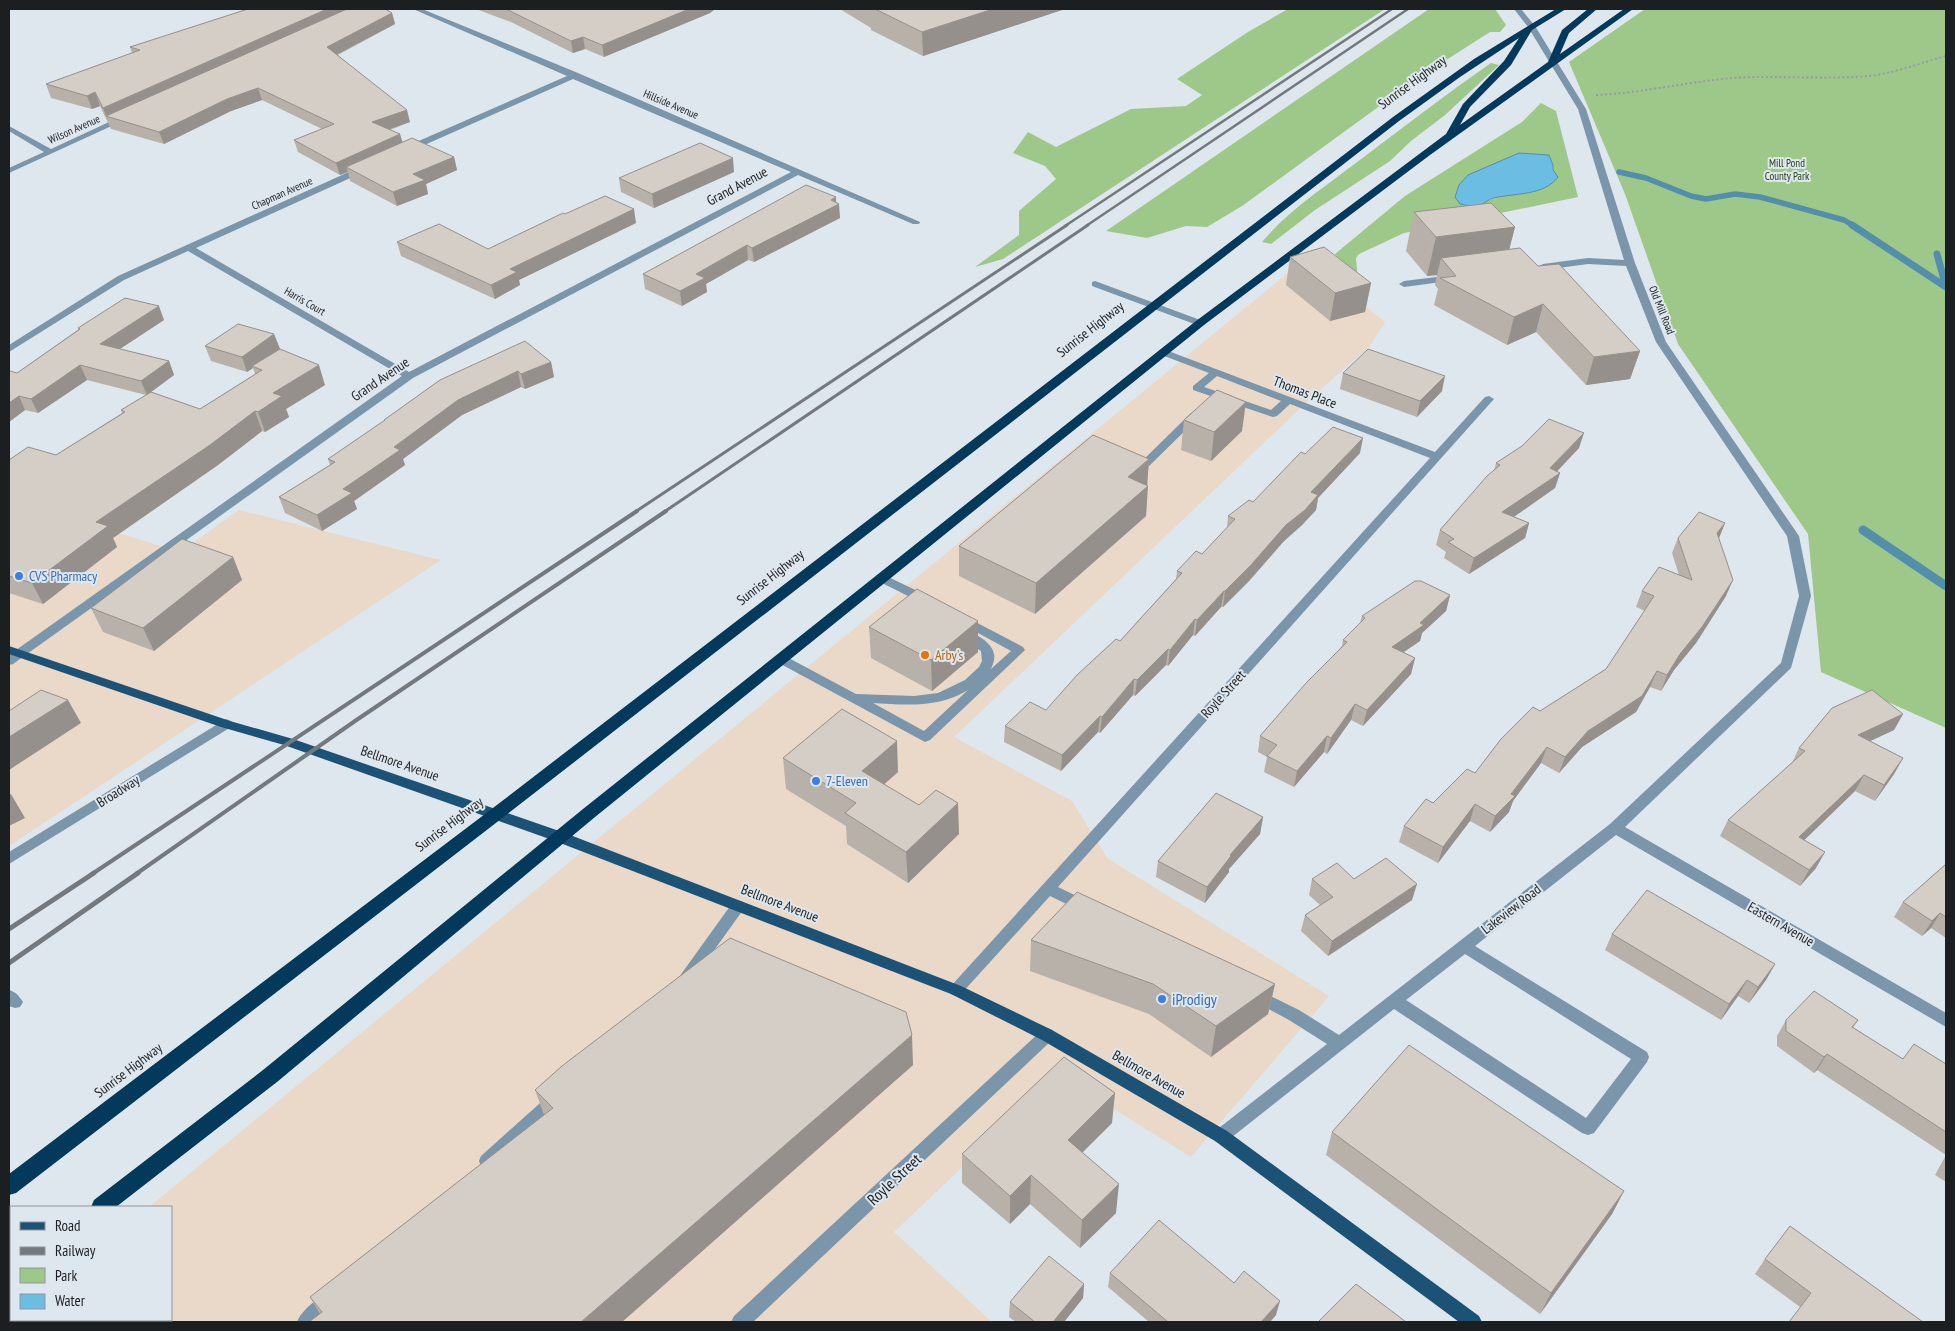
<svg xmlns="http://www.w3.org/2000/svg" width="1955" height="1331" viewBox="0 0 1955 1331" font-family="'PT Sans Narrow',sans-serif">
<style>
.commercial{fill:#ead8c8}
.green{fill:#9dc88a;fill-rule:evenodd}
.water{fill:#6bbde4;stroke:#538eaa}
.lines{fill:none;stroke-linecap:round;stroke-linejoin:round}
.stream-far2{stroke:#538eaa;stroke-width:5.5}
.stream-far1{stroke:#538eaa;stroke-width:7}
.stream{stroke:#538eaa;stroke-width:9}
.path{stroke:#969ca2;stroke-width:2;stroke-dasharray:2 2.5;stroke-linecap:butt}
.minor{fill:#7b95ab;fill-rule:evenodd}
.major{fill:#1d5277;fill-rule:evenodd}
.highway{fill:#03395b;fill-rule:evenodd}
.rail-far3{stroke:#74797e;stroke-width:2.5}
.rail-far2{stroke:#74797e;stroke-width:3}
.rail-far1{stroke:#74797e;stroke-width:4}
.rail{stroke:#74797e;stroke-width:5}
.wall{fill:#b7b1aa}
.shaded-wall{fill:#95908b}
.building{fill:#d5cec6;stroke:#95908b}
.shop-dot{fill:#3f7fe0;stroke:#dee6ee;stroke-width:2}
.food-dot{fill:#e8710a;stroke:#dee6ee;stroke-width:2}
.labels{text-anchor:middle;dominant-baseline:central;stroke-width:4;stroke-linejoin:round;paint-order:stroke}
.far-street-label{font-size:11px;fill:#1c1f21;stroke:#dee6ee}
.far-park-label{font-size:11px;fill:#1f3c10;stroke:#dee6ee}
.street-label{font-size:14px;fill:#1c1f21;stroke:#dee6ee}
.shop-label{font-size:14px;fill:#366cbe;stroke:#dee6ee;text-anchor:start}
.food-label{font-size:14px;fill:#c56008;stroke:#dee6ee;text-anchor:start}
.near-shop-label{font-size:16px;fill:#366cbe;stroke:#dee6ee;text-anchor:start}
.near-street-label{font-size:16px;fill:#1c1f21;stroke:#dee6ee}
</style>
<rect width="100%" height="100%" fill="#dee6ee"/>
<path class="commercial" d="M1305,259L1385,322L1370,346L1311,398L954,737L1072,801L1107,858L1329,996L1191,1157L1059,1075L894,1232L992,1322H9L12,1320H171V1207H149Z
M9,499L180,552L239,510L441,560L9,846Z"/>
<path class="green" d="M1288,9H1385L1003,259L975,267L1019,235V211L1056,179L1045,166L1013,153L1028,132L1056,147L1131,109L1186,106L1202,95L1177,79L1248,32Z
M1429,9H1495L1506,25L1500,32H1490L1418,78L1242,206L1207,227L1186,226L1147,238L1106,231Z
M1645,9H1946V728L1821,672L1808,534L1678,344L1625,194L1569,62Z
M1491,63L1499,65L1445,115L1411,141L1390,161L1315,210L1271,244L1262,242C1289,210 1323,188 1356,163C1401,129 1445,95 1491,63Z
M1541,103L1556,111L1578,197L1404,233L1359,254L1356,258L1358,282L1335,254L1405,196L1522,122ZM1519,153L1528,154L1553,165L1546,187C1524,194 1499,194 1479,205L1494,165Z"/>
<path class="water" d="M1519,153L1549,155L1553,165V170L1558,177C1544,196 1514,193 1494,198C1489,199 1485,203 1480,205C1474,207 1466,205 1460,204L1455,197L1459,185L1468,175Z"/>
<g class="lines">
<path class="stream-far2" d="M1619,172L1646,178L1691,196L1706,199L1735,194L1760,197L1844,220L1854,226"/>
<path class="stream-far1" d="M1852,225L1946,287
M1937,254L1946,287"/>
<path class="stream" d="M1863,530L1946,586"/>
<path class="path" d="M1596,95C1642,93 1686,82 1732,78C1777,75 1823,80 1869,76C1892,74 1923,62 1946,56"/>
<path class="minor" d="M413,9H422L578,73L920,222L919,224H913L798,175L413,378L13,664L9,665V655L402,376L188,251L124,280L9,352V345L118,276L362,166H368V170L196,248L409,372L791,172L573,79L411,151H405V147L567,76Z
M1514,9H1521L1535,26L1586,109L1635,263L1666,342L1799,536L1811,596L1791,668L1625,827L1946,1013V1027L1616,835L1475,946L1647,1052L1649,1057L1647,1062L1594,1133L1588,1135L1582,1133L1394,1009L1227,1141L1221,1143L1215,1141L1213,1136L1215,1131L1327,1044L1289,1020L1250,999L1247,995L1250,991L1255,989L1260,991L1299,1010L1339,1035L1610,824L1781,663L1799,596L1787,536L1656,342L1626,266L1588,264L1543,270L1538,267L1543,264L1588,258L1624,260L1578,109L1528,27ZM1465,954L1631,1059L1586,1118L1406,1000Z
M122,116L129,118L9,173V168L44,152L9,131V126L51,149Z
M1453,275L1456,276V280L1404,287L1399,284L1404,281Z
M1095,281L1203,321L1205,323L1200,326L1197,325L1092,286V282Z
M1163,349L1435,452L1485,397L1489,396L1494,399L1058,887L1089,902L1091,906L1089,910L1084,912L1079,910L1050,896L961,994L956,996L951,994L948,990L951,986L1430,458L1290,404L1277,416L1273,417L1193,390V386L1209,373L1159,354V350ZM1217,376L1281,401L1271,410L1204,387Z
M1195,412L1200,415L1199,417L1145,470H1137L1136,468L1137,466L1191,413Z
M882,574L930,597L932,600L926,604L922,603L878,581L876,578Z
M964,616L1023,647L1025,650L930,740L925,742L777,662L775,659L777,656H785L856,694L914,696L938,693L965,680L979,667L982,661L981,651L960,638L958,635L960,632C971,629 992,642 994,654C995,660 993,664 991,669L1011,651L960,623L958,620L960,617ZM968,690L924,731L873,703C906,705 939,708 968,690Z
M226,719L231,721L232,724L231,727L9,864V852Z
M738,900L743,902L745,906L743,910L692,981L687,983L682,981L679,977L682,973L733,902Z
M9,990C16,992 19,996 23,1002L20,1007L15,1008L9,1006Z
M1047,1028L1052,1030L1055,1035L1052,1040L753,1322H731L734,1316L1042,1030Z
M554,1094L560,1096L562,1101L560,1106L493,1166L487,1169L481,1166L479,1161L481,1156L548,1096Z
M9,1288L11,1289V1309L9,1308Z
M330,1292L336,1295L339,1301L336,1307L319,1322H297C301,1311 318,1297 330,1292Z
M20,1320H39L40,1322H21Z
M99,1320H118L119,1322H100Z"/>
<path class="major" d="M9,646L230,721L293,739L565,833L961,986L1052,1030L1227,1131L1479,1316L1482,1322H1459L1215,1141L1042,1040L951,994L555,841L284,745L221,727L9,654Z"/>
<path class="highway" d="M1556,9H1566L1532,30L1511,65L1470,107L1460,125L1548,62L1562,30L1588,9H1597L1569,33L1560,54L1624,9H1633L1430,155L1204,325L595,817L277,1082L116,1207H91L94,1200L263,1070L583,809L1196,321L1446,134L1463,104L1504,61L1519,38L1460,77L1399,121L501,819L16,1193L9,1195V1174L489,811L1393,117L1474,59Z
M11,1268V1289L9,1290V1269Z"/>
<path class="rail-far3" d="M1065,226L1392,9
M1086,226L1408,9"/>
<path class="rail-far2" d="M635,512L1067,225
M664,512L1088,225"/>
<path class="rail-far1" d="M92,874L637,511
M136,874L355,721L666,511"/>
<path class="rail" d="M9,929L94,873
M9,963L138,873"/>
</g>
<path class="wall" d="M476,9H715L710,13L604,57L585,49L573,53L511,22Z
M840,9H1065L923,56L871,30V28Z
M392,13L395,24L338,55L410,122L390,130L400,134L402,142L454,157L457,170L426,184L428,194L397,206L350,181L348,172L340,175L298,152L294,140L322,129L262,100L231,111L164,144L111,129L100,106L92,109L51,98L46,84L132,53L130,47Z
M734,172L654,208L621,192L619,178Z
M836,203L840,218L754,262L748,260L706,284L707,292L682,306L645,289L643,274Z
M1414,212L1515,227L1509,249L1538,266L1640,351L1630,379L1586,385L1536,332L1507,345L1434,305L1438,289L1435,285L1437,275L1427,276L1406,251Z
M565,214L636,223L519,280L520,285L495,299L401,256L397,242L488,249Z
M1290,257L1371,283L1365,312L1330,321L1286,285Z
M164,320L120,349L169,361L174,375L151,392L200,409L255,374L253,368L247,372L211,361L205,346L274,334L280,349L274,353L325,385L286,409L289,417L265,432L262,431L218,465L113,538L117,547L43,604L9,593V460L56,455L122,413L121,410L146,395L87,380L38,413L25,410L9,422V372L17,373L79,329L78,328Z
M551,362L554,377L525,389L521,387L462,415L403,459L405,465L354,501L357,509L322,531L285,513L279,497L330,465L328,459L384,421V420L440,380Z
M1343,373L1442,391L1417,417L1340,389Z
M1184,420L1242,431L1211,461L1181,450Z
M1579,448L1557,471L1560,473L1555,488L1514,517L1529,523L1525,538L1469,574L1444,558L1446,552L1436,545L1440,530L1494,471L1496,463Z
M1360,453L1318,498L1316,510L1302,525L1284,541L1249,581L1223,607H1221L1195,636L1193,635L1168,666L1166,665L1135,696L1133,695L1100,733L1098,732L1061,771L1004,742L1005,726L1046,710L1120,641L1176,579L1177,571L1202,554L1227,528L1228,516L1253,502L1305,454Z
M1149,459L1147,485L1146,516L1035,614L959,576V546Z
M1725,523L1719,538L1726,596L1696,643L1674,670L1661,691L1650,687L1636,712L1582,747L1559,773L1541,763L1513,801L1509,812L1490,832L1470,821L1438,863L1399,842L1404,826L1433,803L1475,773L1540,711L1606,669L1645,611L1636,607L1642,591L1679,575L1672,553L1678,538Z
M233,557L242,580L154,651L103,632L91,608Z
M1450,595L1446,611L1422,633L1420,641L1403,652L1415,658L1411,674L1363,726L1351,720L1327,754L1324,752L1294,787L1264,772L1267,757L1258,752L1260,736L1342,646L1343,640L1360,623L1362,616Z
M978,621V652L932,691L871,658L869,627Z
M1903,714L1894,730L1870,741L1903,758L1894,774L1875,801L1855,791L1804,840L1816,868L1800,886L1720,836L1728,820L1792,763L1799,748Z
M783,758L898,772L884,784L959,834L908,883L847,844L846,826L786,789Z
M1263,817L1260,834L1229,869V872L1205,903L1156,877L1158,861Z
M1946,864V938L1931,928L1922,936L1894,917L1903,902Z
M1312,879H1354L1412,900L1328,956L1301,931L1305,915L1320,905L1309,895Z
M1612,934L1775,964L1766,980L1749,1003L1738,996L1721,1020L1605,950Z
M1031,940L1275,984L1268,1014L1211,1057L1149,1014L1030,971Z
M1786,1020H1858L1853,1028L1903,1059L1946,1064V1182L1935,1175L1946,1155L1817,1070L1814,1073L1777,1046V1036Z
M913,1065L622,1322H309L320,1314L310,1297L544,1115L535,1090Z
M1112,1123L1082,1152L1116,1213L1080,1248L1030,1204L1010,1224L962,1183V1154Z
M1332,1132L1624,1191L1612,1214L1540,1314L1326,1155Z
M1765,1259L1923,1322L1800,1307L1755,1274Z
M1110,1273L1234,1283L1276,1315L1270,1322H1149L1108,1287Z
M1084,1284L1083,1298L1064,1322H1016L1009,1317L1010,1302Z"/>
<path class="shaded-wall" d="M327,9H359L106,116L108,121L103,108Z
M689,9H715L710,13L604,57L602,45Z
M993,9H1065L923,56L922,32Z
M392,13L395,24L330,58L327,47Z
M583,37L585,49L573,53L571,41Z
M258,88L262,100L231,111L164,144L159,132L227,99Z
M95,92L100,106L92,109L87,96Z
M407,110L410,122L375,134L372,122Z
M400,134L404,147L346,167L348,172L340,175L336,163Z
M454,157L457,170L426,184L428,194L397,206L393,192L413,174Z
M733,158L734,172L654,208L652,194Z
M836,197V206L839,204L840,218L754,262L752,248Z
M634,209L636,223L519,280L520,285L495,299L491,285L510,269Z
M1515,227L1505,266L1441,258L1437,275L1427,276L1436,237Z
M747,245L748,260L706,284L707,292L682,306L680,291L696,274Z
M1371,283L1365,312L1330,321L1335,293Z
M1543,304L1536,332L1507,345L1514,317Z
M159,306L164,320L106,358L100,344Z
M274,334L280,349L254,367L252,366L253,368L247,372L242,357Z
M1640,351L1630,379L1586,385L1594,357Z
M169,361L174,375L147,395L141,381Z
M551,362L554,377L525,389L521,374Z
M80,365L87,380L38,413L31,399Z
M319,365L325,385L286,409L289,417L265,432L258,412L273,393Z
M518,371L521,387L462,415L403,459L405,465L354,501L357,509L322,531L317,515L343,489L394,447L458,400Z
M1445,376L1442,391L1417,417L1420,401Z
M19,396L25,410L9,422V403Z
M1246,402L1242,431L1211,461L1214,432Z
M255,411L262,431L218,465L113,538L117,547L43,604L32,583L96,522Z
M1584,433L1579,448L1547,482L1560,473L1555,488L1498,528L1502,512L1550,468Z
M1363,438L1360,453L1318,498L1316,510L1302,525L1284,541L1249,581L1223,607L1225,591L1311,492Z
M1149,459L1147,487L1148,486L1146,516L1035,614L1036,583L1128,477Z
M1529,523L1525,538L1469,574L1474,558Z
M1725,523L1719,538L1717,533Z
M233,557L242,580L154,651L143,628Z
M1733,580L1726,596L1696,643L1674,670L1661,691L1667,675L1680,654Z
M1224,591L1221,607L1195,636L1197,620Z
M1450,595L1446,611L1422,633L1420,641L1388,663L1392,647L1420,623Z
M1195,619L1193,635L1168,666L1170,650Z
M978,621V652L932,691L931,660Z
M1168,649L1166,665L1135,696L1137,680Z
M1415,658L1411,674L1363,726L1367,710Z
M1657,671L1650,687L1636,712L1582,747L1559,773L1565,757L1588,731Z
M1134,679L1133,695L1100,733L1102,717Z
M68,700L81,723L9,770V737Z
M1355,704L1351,720L1327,754L1331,738Z
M1903,714L1894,730L1849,751L1858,735Z
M1100,716L1098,732L1061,771L1062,755Z
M1327,736L1324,752L1294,787L1297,771Z
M897,741L898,772L864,802L862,771Z
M1547,747L1541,763L1513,801L1509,812L1490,832L1495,816Z
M1903,758L1894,774L1875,801L1884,785Z
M1864,775L1855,791L1791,853L1799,837Z
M11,794L25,818L9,826V795Z
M958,803L959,834L908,883L906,852Z
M1475,804L1470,821L1438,863L1443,847Z
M1263,817L1260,834L1229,869V872L1205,903L1207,887L1230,855Z
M1825,852L1816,868L1800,886L1809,870Z
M1417,884L1412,900L1328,956L1332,941Z
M1940,913L1931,928L1922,936L1932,921Z
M1775,964L1766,980L1749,1003L1758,987Z
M1747,980L1738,996L1721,1020L1729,1004Z
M1275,984L1268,1014L1211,1057L1216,1026Z
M912,1035L913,1065L622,1322H581Z
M1827,1054L1817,1070L1814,1073L1824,1057Z
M1115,1093L1112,1123L1066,1169L1068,1140Z
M1031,1175L1030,1204L1010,1224V1196Z
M1119,1184L1116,1213L1080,1248L1082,1220Z
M1624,1191L1612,1214L1540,1314L1551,1293Z
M1084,1284L1083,1298L1064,1322H1053Z
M1280,1301L1276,1315L1270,1322H1261Z"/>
<path class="building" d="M248,9H327L103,108L95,92L87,96L46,84L140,50L130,47Z
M347,9H385L392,13L327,47L407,110L372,122L400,134L336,163L294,140L334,124L258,88L227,99L159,132L106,116Z
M506,9H689L602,45L583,37L571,41Z
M875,9H993L922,32Z
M412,138L454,157L413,174L425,180L393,192L346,167Z
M700,143L733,158L652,194L619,178Z
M806,185L836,197L831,200L839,204L752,248L747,245L696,274L705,278L680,291L643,274Z
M605,196L634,209L510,269L517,272L491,285L397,242L439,224L488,249L563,213L565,214Z
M1491,203L1515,227L1436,237L1414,212Z
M1324,247L1371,283L1335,293L1290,257Z
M1520,248L1538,266L1559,264L1640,351L1594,357L1543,304L1514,317L1440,278L1456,276L1441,258Z
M125,298L159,306L100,344L169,361L141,381L80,365L31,399L19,396L9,403V372L10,371L17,373L80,329L78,328Z
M238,324L274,334L242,357L205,346Z
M525,341L551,362L521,374L518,371L458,400L394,447L400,450L343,489L352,493L317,515L279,497L335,462L328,459L385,420H384L440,380Z
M280,349L319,365L273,393L282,396L258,412L255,411L210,445L96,522L108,526L32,583L9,576V460L28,447L56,455L125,412L121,410L151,392L200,409L262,370L252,366Z
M1368,349L1445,376L1420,401L1343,373Z
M1217,390L1246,402L1214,432L1184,420Z
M1549,419L1584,433L1550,468L1560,473L1502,512L1529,523L1474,558L1448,542L1454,539L1440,530L1487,476L1500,465L1496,463L1522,446Z
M1333,427L1363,438L1311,492L1318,495L1305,510L1286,525L1251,565L1225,591H1224L1197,620L1195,619L1170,650L1168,649L1137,680L1134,679L1102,717L1100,716L1062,755L1005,726L1030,702L1046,710L1077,675L1116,639L1120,641L1182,573L1177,571L1196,551L1202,554L1235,519L1228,516L1249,500L1253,502L1301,452L1305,454Z
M1093,435L1149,459L1128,477L1148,486L1036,583L959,546Z
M1699,512L1725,523L1717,533L1733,580L1702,627L1680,654L1667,675L1657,671L1642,696L1588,731L1565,757L1547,747L1511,794L1515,796L1495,816L1475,804L1443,847L1404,826L1426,799L1433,803L1467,769L1475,773L1501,739L1533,707L1540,711L1606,669L1654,596L1642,591L1659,567L1692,580L1678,538Z
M182,539L233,557L143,628L91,608Z
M1415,581H1421L1450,595L1420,623L1424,625L1392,647L1415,658L1367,710L1355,704L1331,738L1327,736L1297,771L1267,756L1277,745L1260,736L1307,682L1347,642L1343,640L1365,618L1362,616Z
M917,589L978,621L931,660L869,627Z
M41,690L68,700L9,737V711Z
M1872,690L1903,714L1858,735L1903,758L1884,785L1864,775L1799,837L1825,852L1809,870L1728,820L1805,751L1799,748L1832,708Z
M842,709L897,741L862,771L919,805L936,790L958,803L906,852L845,813L856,803L783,758Z
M1216,793L1263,817L1230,855L1231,856L1207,887L1158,861Z
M1386,858L1417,884L1332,941L1305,915L1333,897L1312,879L1337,863L1354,879Z
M1946,864V917L1940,913L1932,921L1903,902Z
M1647,890L1775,964L1758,987L1747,980L1729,1004L1612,934Z
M1077,892L1275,984L1216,1026L1153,984L1031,940Z
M730,938L906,1012L912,1035L581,1322H309L322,1312L310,1297L553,1108L535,1090L562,1066Z
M1814,991L1858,1020L1852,1027L1903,1059L1914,1044L1946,1064V1132L1827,1054L1824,1057L1786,1031V1020Z
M1409,1045L1624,1191L1551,1293L1332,1132Z
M1064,1057L1115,1093L1068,1140L1119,1184L1082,1220L1031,1175L1010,1196L962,1154Z
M1159,1220L1234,1283L1244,1271L1280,1301L1261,1322H1168L1110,1273Z
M1790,1226L1923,1322H1789L1811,1293L1765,1259Z
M1049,1256L1084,1284L1053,1322H1035L1010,1302Z
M1356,1284L1406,1322H1318Z"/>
<g class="shop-dot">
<circle cx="19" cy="576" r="5"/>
<circle cx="816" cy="781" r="5"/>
<circle cx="1162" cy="999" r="5"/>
</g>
<circle class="food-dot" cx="925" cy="655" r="5"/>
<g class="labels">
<g class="far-street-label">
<text transform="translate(671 104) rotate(23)">Hillside Avenue</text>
<text transform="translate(74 129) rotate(-24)">Wilson Avenue</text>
<text transform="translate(282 193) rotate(-24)">Chapman Avenue</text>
<text transform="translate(305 301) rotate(30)">Harris Court</text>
<text transform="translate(1662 310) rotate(68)">Old Mill Road</text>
</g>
<g class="far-park-label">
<text x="1787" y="163">Mill Pond<tspan x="1787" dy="13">County Park</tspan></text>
</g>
<g class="street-label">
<text transform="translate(1412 82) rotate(-36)">Sunrise Highway</text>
<text transform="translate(737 186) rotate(-28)">Grand Avenue</text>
<text transform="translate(1090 329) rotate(-38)">Sunrise Highway</text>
<text transform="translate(380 379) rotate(-34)">Grand Avenue</text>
<text transform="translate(1305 392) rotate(21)">Thomas Place</text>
<text transform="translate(770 577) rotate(-38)">Sunrise Highway</text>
<text transform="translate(1223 694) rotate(-48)">Royle Street</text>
<text transform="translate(400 763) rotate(19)">Bellmore Avenue</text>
<text transform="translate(118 791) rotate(-32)">Broadway</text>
<text transform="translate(449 824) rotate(-37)">Sunrise Highway</text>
<text transform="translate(780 903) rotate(21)">Bellmore Avenue</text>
<text transform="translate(1511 909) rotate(-38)">Lakeview Road</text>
<text transform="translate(1781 924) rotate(30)">Eastern Avenue</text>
<text transform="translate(128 1070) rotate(-37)">Sunrise Highway</text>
<text transform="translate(1149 1074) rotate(30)">Bellmore Avenue</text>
</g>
<g class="shop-label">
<text x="29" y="576">CVS Pharmacy</text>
<text x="826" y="781">7-Eleven</text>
</g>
<g class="food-label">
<text x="935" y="655">Arby's</text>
</g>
<g class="near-shop-label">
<text x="1172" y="999">iProdigy</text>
</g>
<g class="near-street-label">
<text transform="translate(894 1179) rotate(-43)">Royle Street</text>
</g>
</g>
<rect width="1955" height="1331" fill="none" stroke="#1c1f21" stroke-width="20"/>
<rect x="10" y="1206" width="162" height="115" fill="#dee6ee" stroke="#90969c"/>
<rect x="20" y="1222" width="25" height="8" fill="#1d5277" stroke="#90969c"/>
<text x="55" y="1231" font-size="15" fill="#1c1f21">Road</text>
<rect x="20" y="1247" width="25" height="8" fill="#74797e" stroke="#90969c"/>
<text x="55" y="1256" font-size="15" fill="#1c1f21">Railway</text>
<rect x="20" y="1268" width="25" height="15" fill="#9dc88a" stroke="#90969c"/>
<text x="55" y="1281" font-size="15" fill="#1c1f21">Park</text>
<rect x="20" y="1294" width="25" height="15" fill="#6bbde4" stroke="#90969c"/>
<text x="55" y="1306" font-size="15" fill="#1c1f21">Water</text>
</svg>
